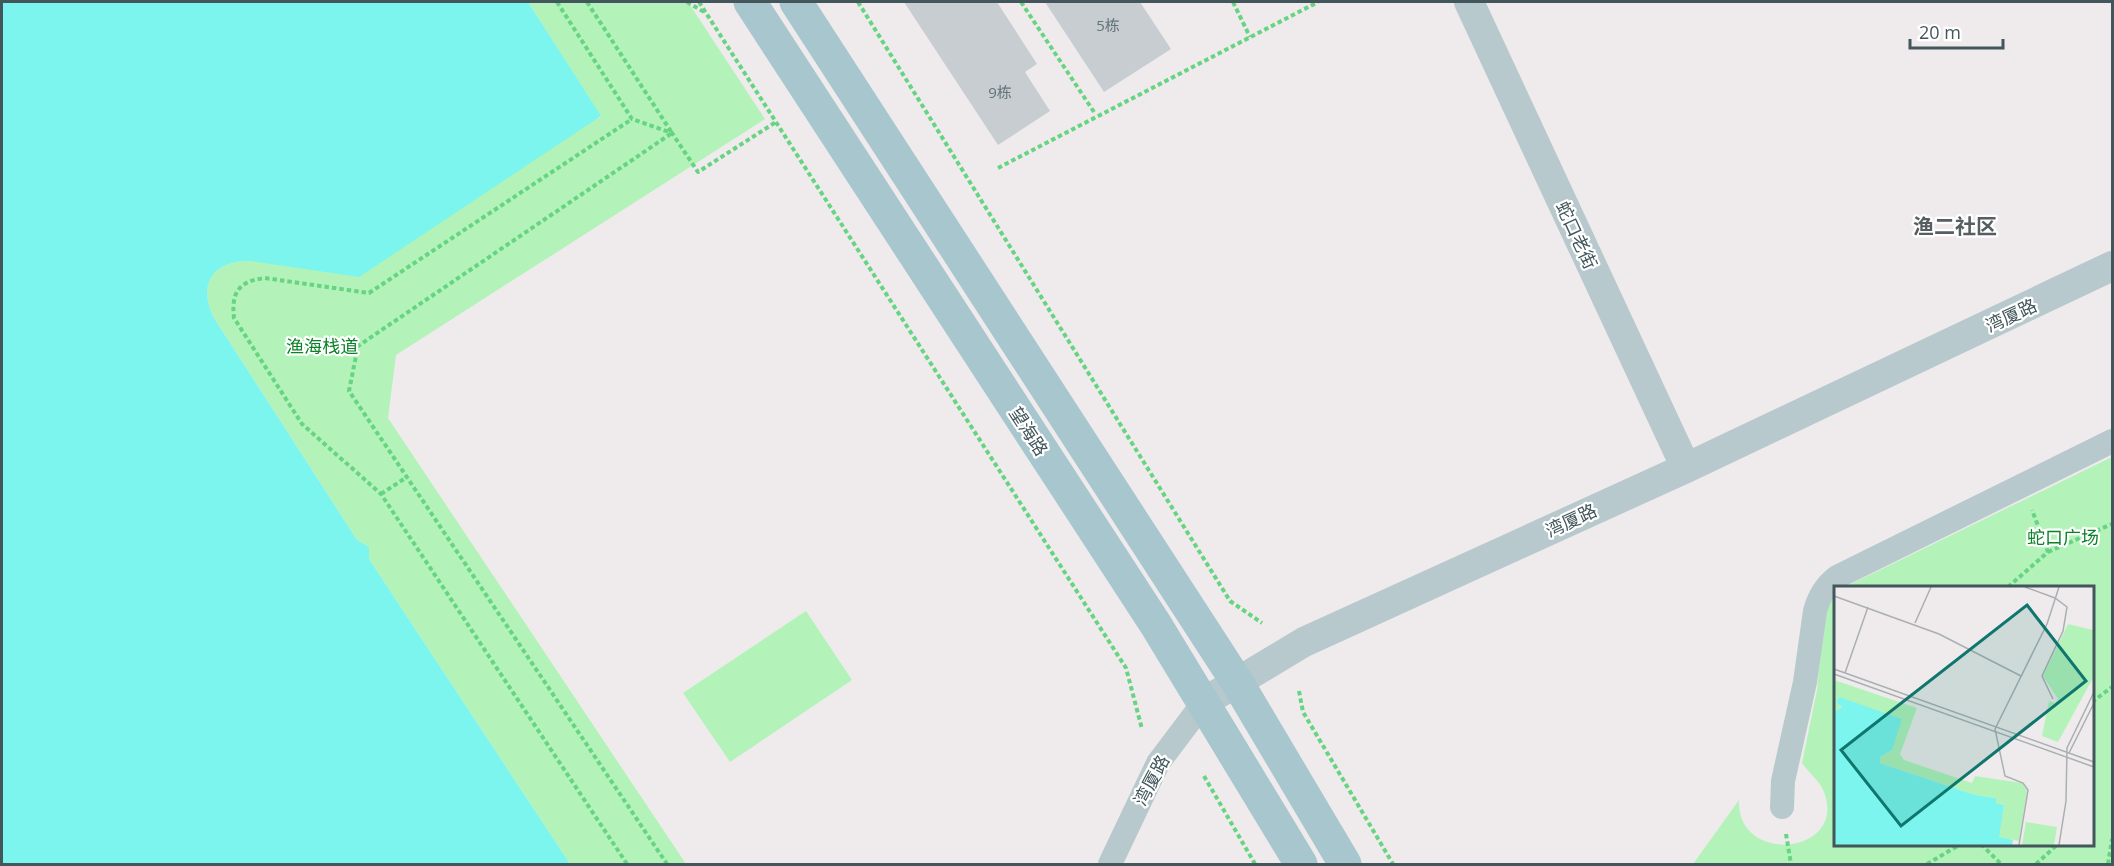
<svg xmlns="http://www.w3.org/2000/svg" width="2114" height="866" viewBox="0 0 2114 866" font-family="'Open Sans','Noto Sans SC',sans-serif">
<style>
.green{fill:#b3f3ba}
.water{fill:#7bf5ee}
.building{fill:#c7cdd1}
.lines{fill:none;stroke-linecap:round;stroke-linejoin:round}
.path{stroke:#67d482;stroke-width:4;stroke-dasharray:4.5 3;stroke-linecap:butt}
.minor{stroke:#b8c9cd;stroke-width:24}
.tertiary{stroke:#b8c9cd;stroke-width:30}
.primary{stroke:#a7c6ce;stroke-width:33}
.labels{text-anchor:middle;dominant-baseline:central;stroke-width:4.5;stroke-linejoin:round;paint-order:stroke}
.number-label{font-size:15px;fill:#637478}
.street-label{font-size:18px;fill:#42565b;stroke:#fff}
.park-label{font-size:18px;fill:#0c8228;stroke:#fff}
.quarter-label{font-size:21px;font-weight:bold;fill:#575e61;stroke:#fff}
.inset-road{fill:none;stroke:#aaafb2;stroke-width:1.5}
.view{fill:#0f766e;fill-opacity:0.15;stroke:#0f766e;stroke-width:3}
.inset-edge{fill:none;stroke:#42565b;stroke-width:3}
</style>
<rect width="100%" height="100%" fill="#efebec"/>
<path class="green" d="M528,2H688L765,119L396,355L388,418L686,864H570L369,559V547L357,540L214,318C197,284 213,260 251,261L601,117Z
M2112,457V864H1693L1739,800C1736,866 1848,855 1824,792C1819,780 1809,773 1802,763L1817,690L1825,608L1835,593V844H2092V587H1845Z
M806,611L852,680L730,762L683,693Z"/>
<path class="water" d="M2,2H528L601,116L359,277L251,261C213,260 197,284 214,318L357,540L369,547V559L570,864H2Z"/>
<path class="building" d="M904,2H997L1037,64L1025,72L1050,111L998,145Z
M1045,2H1140L1171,49L1104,92Z"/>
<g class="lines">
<path class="path" d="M557,2L632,119L672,133L698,172L776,122
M587,2L672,133L358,346L349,391L667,864
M687,2L704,12
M699,2L1126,668L1142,729
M858,2L1230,601L1262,623
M1021,2L1094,112
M1233,2L1250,37
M998,168L1318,2
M381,494L407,477
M2048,552L2112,524
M2008,587L2048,552L2032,510
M1299,691L1303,712L1393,864
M2092,702L2112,687
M1204,776L1255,864
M1786,834L1791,864
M1981,844L2001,864
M627,864L381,494L302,424L234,318C231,292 239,281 265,278L369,293L632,119
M1927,864L1961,844
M2036,864L2058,844
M2108,864L2112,839"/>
<path class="minor" d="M1782,807L1783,781L1805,682L1815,611C1819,596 1825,586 1837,577L2112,441
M1110,864L1158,763L1204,702"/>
<path class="tertiary" d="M1469,2L1686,468
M1204,702L1304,642L1686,468L2112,266"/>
<path class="primary" d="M750,2L1156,625L1301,864
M796,2L1237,682L1345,864"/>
</g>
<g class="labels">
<g class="number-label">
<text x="1108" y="25">5栋</text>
<text x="1000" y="92">9栋</text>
</g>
<g class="street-label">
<text transform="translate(1577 235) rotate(65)">蛇口老街</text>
<text transform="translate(2011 315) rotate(-25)">湾厦路</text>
<text transform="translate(1029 431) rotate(57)">望海路</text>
<text transform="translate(1571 520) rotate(-25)">湾厦路</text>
<text transform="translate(1151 780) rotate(-62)">湾厦路</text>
</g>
<g class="park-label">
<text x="322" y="346">渔海栈道</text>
<text x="2063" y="537">蛇口广场</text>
</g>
<g class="quarter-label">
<text x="1955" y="226">渔二社区</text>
</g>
</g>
<g transform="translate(1834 586)">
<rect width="260" height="260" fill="#efebec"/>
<path d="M234,38L259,44V92L224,156L208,150L215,115L221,117L224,113L209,90ZM0,94L83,122L66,168L70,174L138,197L141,190L188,197L193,204L185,255L164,251L170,219L161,217L162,212L141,209L46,177V171L58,164L5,111L2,116L8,121L0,126ZM192,236L223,241L220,259H188Z" fill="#b3f3ba"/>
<path d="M5,111L68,133L58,164L46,171V177L141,209L162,212V217L170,219L165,251L179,254L178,259H0V126L8,121L2,116Z" fill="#7bf5ee"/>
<path class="inset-road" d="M191,1L221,12L233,21L229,45L208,90L219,113M0,10L105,48L187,90M81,37L97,1M0,83L260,176M11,87L34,21M0,88L260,181M235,167L260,117M185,259L194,204L189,197L171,190L161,143L213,38L225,1M225,259L232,215L233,162L260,106"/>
<path class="view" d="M193,19L252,95L67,240L7,164Z"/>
<rect width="260" height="260" class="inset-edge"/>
</g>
<rect width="2114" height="866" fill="none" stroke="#42565b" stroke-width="6"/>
<path d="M1910 39v9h93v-9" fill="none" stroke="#42565b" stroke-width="3"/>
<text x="1919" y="39" font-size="18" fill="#42565b" stroke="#ffffff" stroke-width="4.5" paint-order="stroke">20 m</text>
</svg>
